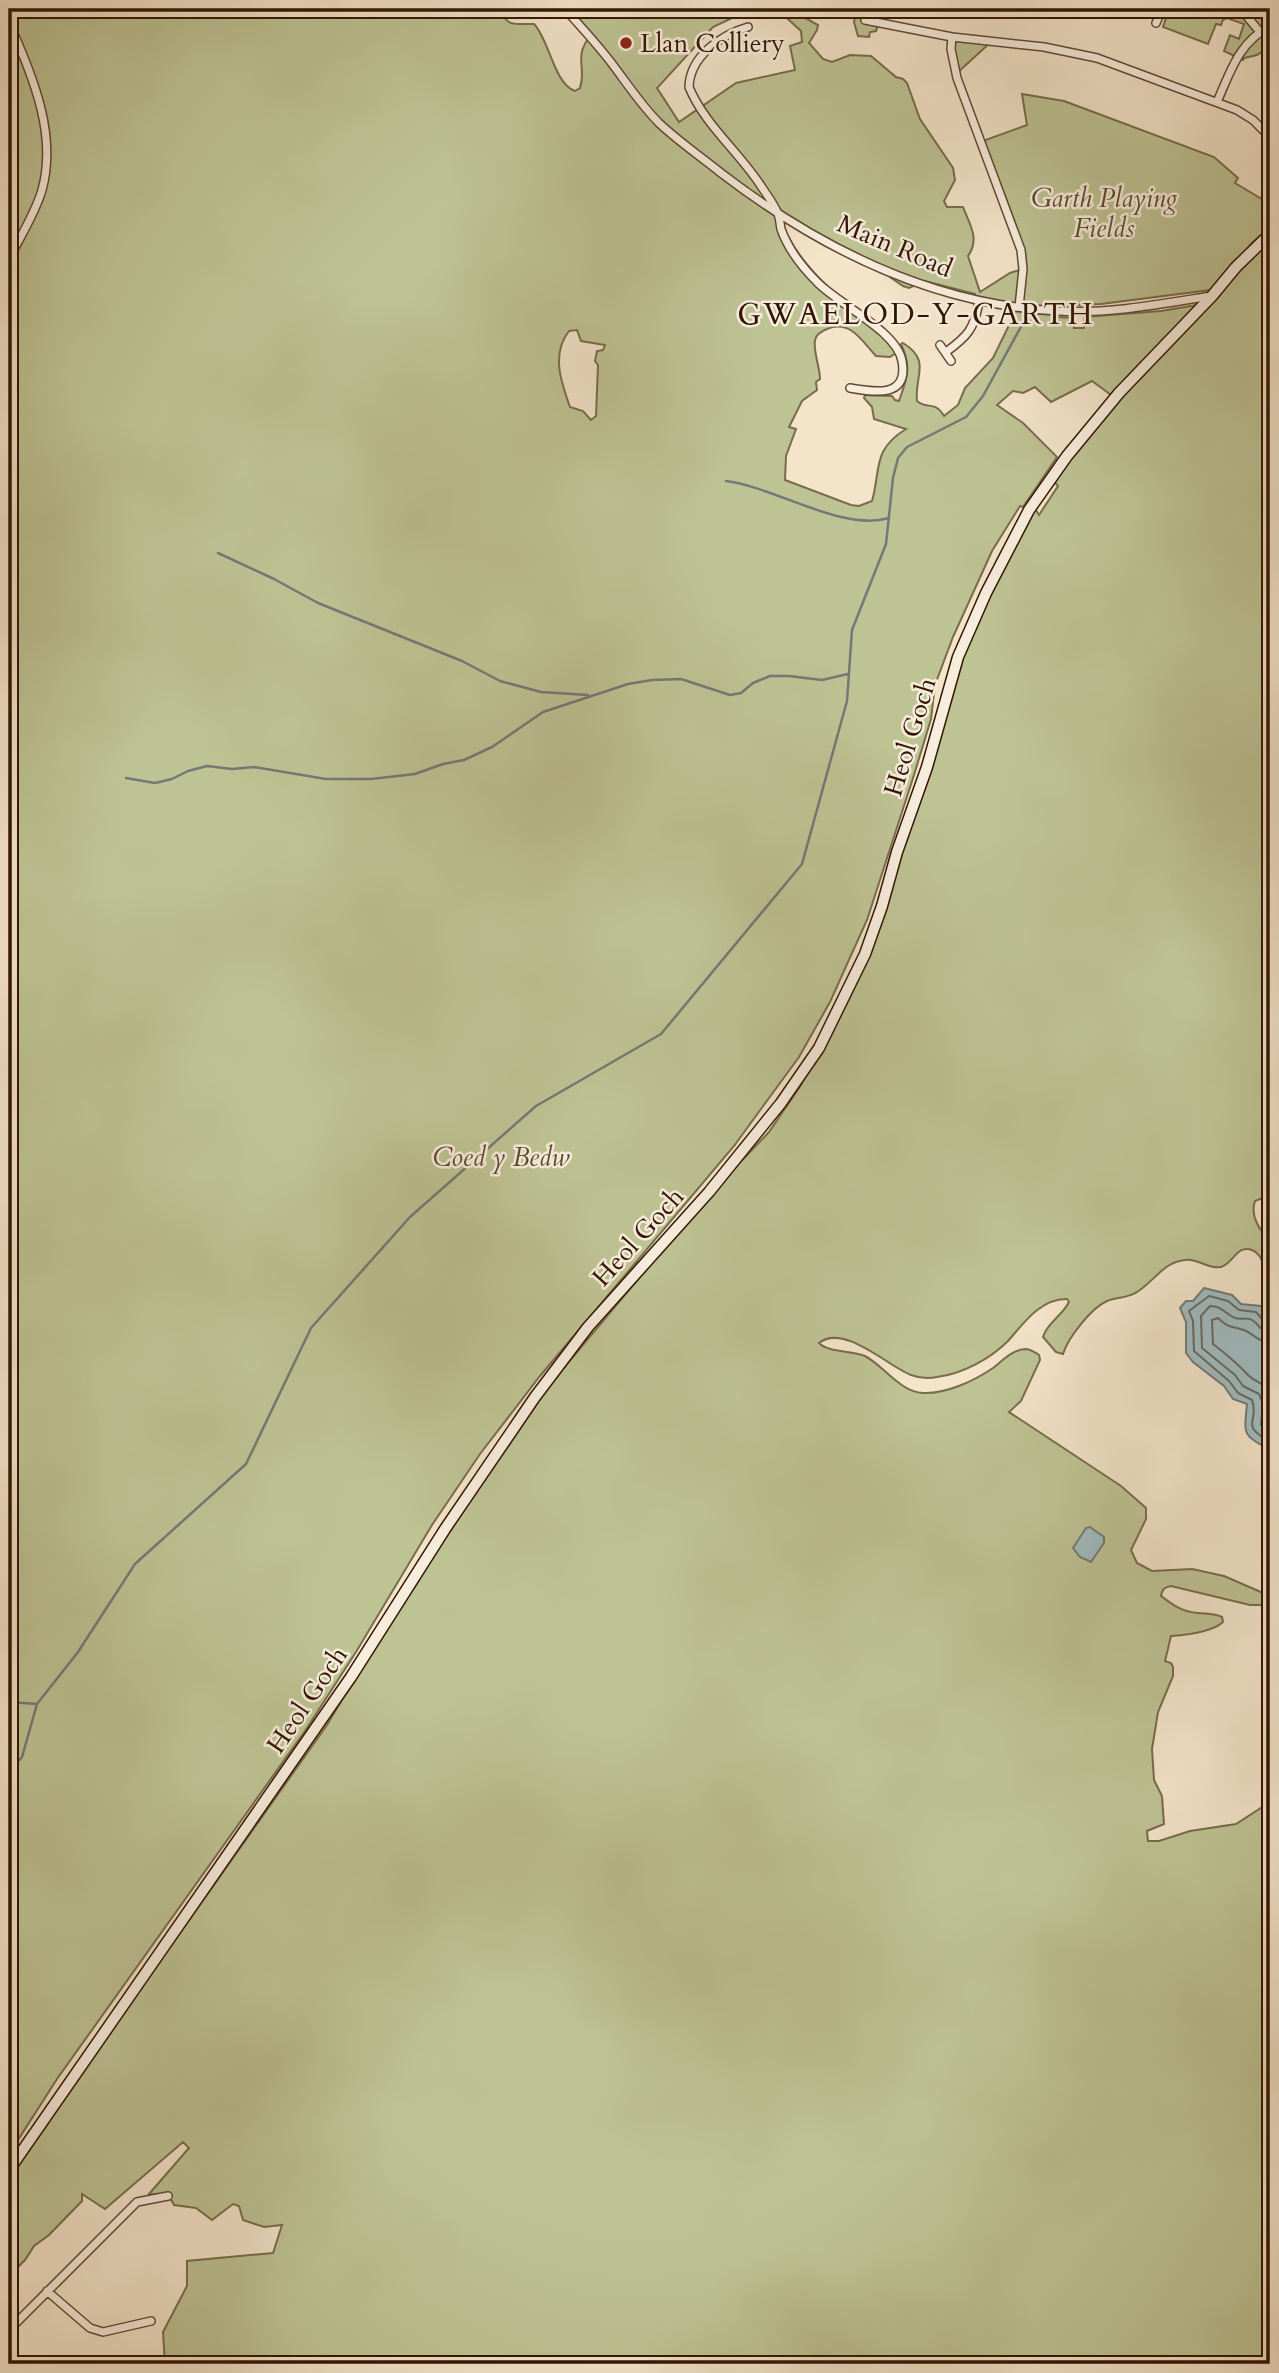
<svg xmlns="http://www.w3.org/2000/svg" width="1279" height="2373" viewBox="0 0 1279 2373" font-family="Cardo,serif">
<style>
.green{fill:#bec394;stroke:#786c4c;stroke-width:2;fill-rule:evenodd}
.water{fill:#a0bcc1;stroke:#747975;stroke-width:2}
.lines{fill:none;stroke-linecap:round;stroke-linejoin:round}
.shore{stroke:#6a6862;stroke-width:2}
.stream{stroke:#747975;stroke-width:2.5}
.street-casing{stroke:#634935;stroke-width:10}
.secondary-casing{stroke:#331503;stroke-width:13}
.street{stroke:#f7eddd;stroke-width:7}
.secondary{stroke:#f7eddd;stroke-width:10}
.poi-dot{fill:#8f2418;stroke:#f7eddd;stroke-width:2.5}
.labels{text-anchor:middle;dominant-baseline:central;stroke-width:5;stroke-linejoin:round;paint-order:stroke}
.poi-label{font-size:26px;fill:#331503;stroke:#f7eddd;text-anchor:start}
.park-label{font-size:26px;font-style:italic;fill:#5d492e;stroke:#f7eddd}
.street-label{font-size:26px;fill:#331503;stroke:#f7eddd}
.quarter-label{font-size:30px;letter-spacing:2px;fill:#331503;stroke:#f7eddd}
</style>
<rect width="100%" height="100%" fill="#f3e4ca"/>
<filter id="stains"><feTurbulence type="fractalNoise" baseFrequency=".00286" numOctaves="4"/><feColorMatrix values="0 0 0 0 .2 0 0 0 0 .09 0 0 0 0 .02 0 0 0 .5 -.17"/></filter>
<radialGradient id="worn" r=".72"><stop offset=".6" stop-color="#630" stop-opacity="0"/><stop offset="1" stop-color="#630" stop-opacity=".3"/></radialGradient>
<path class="green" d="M9,9H498C511,29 512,23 534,24C549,39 554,84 575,91L580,88C587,67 573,58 590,36L565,9H751L713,27L657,88L679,122L736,83L795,70L790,46L802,42L801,31L777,9H789L818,25L817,30L809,43L823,59L832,62L850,55L871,56L896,77L903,79L907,83L920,119L953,168L955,180L944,201L947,207H963C970,225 980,239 968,256L980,292L1010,273L1023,269L1022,259L980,142L1027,125L1022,94L1064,101L1214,157L1238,178L1235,183L1270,204V228L1253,242L1210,290L1101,304L1052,306L1058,317L1074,318V328H1084V317L1161,311L1197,305L1111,395L1092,381L1051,402L1035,387L1023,393L1013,391L997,405L1023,423L1057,457L1023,507L1020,506L992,551L953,637L935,685L931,719L914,775L867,920L830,1002L799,1057L734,1146L540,1376L480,1454L432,1525L356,1652L305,1731L57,2079L9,2154ZM779,215L874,266L903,286L909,288L925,281L975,294L973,300L1018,307L993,358L965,388L958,405L944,416C935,400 927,410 917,401C914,376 932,361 903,343L901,344C912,367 907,378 899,401L895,400L892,396L865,395L864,398L872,407L874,419L906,429C872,450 881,469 872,501L859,506L851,505L785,480L786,456L796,429L789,427L802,401L817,390L816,382L820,379C820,367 813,352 815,340C816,334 822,331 827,329C850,319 862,341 876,356L890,357L899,351C857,309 798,274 779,215ZM577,330L581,341L605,345L603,350L597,351L595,361L598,365L596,416L591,420L583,411L570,407C561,382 551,354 569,331Z
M848,9H875L877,14L881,15L876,31L870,32L869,37L858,36L854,22L855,17L851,15Z
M1169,9H1270V46L1257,55L1244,58L1243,60L1224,51L1230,35L1239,39L1244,24L1227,18L1223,20L1221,25L1216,24L1208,44L1163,27Z
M952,37L991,42L956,74Z
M1270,237V1195L1255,1201C1250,1215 1259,1231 1270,1239V1276C1263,1268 1263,1254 1252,1250C1237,1244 1233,1264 1221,1267C1209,1270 1198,1258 1185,1260C1163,1262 1155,1281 1137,1292C1129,1298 1117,1297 1107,1301C1091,1308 1068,1338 1063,1354L1056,1352L1043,1337C1047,1323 1062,1316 1069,1302L1067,1299C1041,1298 1023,1324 1008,1341C990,1359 962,1374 937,1377C928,1379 919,1378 911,1375C889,1367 844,1323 819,1343C829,1353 851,1350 865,1356C884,1366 900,1392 923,1393C946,1394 974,1381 993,1368C1002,1361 1012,1350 1025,1349C1031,1349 1034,1352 1039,1355L1040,1360L1021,1401L1009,1412L1121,1486L1146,1508V1519L1131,1550L1137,1563L1152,1571L1192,1569L1224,1576L1270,1596V1605H1250L1171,1586C1165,1587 1162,1589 1161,1596C1173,1605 1182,1612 1198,1613C1207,1614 1214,1613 1222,1617L1223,1622C1212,1632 1186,1635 1171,1636L1165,1661L1171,1663L1173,1667V1676L1158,1712L1152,1749L1154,1780L1162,1796L1164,1824L1147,1831L1148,1841H1159L1190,1831L1236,1824L1270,1802V2364H165L163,2332L187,2286V2261L273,2253L282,2225L264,2227L243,2220L239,2206L233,2204L212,2220L196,2208L174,2205C168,2192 163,2195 149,2194L189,2148L183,2142L105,2209L82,2194V2201L49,2235L34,2246L25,2260L9,2276V2175L327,1725L377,1641L536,1401L707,1197L769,1132L801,1085L852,989L958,664L978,615L1034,507L1039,515L1058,486L1052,479L1076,446Z"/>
<path class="water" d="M1204,1288L1232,1295L1241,1304L1261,1306L1270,1320V1450C1242,1434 1244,1436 1247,1404L1233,1399L1224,1386L1193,1362L1186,1353V1322L1180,1308L1186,1301H1193Z
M1090,1527L1104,1537V1543L1091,1562L1080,1557L1073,1548L1086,1528Z"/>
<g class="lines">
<path class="shore" d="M1270,1322L1264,1321L1256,1312L1239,1310L1228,1301L1209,1296L1189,1311L1193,1321L1194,1351L1229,1381L1238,1393L1252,1400C1260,1424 1238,1423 1270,1442
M1270,1331C1259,1331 1260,1325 1252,1320C1247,1317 1240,1320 1235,1318C1224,1313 1222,1306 1210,1306L1201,1316L1202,1348L1235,1375L1243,1386L1259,1394L1263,1404L1261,1425L1270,1431
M1270,1342C1256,1341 1254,1334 1244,1330C1231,1326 1228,1328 1218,1318L1212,1320L1213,1344C1226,1354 1237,1363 1248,1375C1255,1382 1264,1383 1270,1392"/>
<path class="stream" d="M726,481C775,487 842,532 889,518
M218,553L274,579L318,603L462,661L500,681L541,692L588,695
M126,778L155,783L172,779L188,771L207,766L232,769L254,767L326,779H371L415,774L443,764L464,760L492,747L543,712L628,684L652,680L681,679L730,695L741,693L753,683L770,676H789L822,680L848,674
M9,1702L37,1704
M9,1772L22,1757L37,1704L78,1652L135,1564L246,1464L311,1328L410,1217L536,1106L661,1034L802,864L847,701L852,630L886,544L893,478L898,458L907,447L966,417L983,396L1023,323"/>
<defs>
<path id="street" d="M565,9C581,27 598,45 613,65C628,85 641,105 659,123C678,141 700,156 721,173C819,248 932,305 1058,311C1109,314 1161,304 1211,296
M1227,9L1244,13L1260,32
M865,20L952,37L1044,47L1097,58L1237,110L1253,120L1270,137
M9,22C31,74 58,132 42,190C35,214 20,237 9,259
M1156,23L1162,9
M748,27C721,35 690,56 689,87C704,124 739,152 761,186C767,195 774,204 778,214C780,219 780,224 781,229C788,249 803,268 817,282C838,304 897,331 902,361C909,399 873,392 850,388
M952,37L951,49L957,78L1021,250L1023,269L1019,307
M1217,102C1230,73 1239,41 1270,27
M940,345L951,361
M946,352C968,336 974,329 979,302
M47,2291L90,2328L103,2332L151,2321
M9,2330L137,2202L168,2196"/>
<path id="secondary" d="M9,2170L351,1677L445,1529L535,1397L588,1327L709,1192L781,1103L819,1048L865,954L882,906L897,852L927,767L958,657L986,593L1029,510L1067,456L1119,393L1212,296L1236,267L1270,234"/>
</defs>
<use href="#street" class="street-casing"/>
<use href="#secondary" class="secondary-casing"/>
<use href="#street" class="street"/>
<use href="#secondary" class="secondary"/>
</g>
<circle class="poi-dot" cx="626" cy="43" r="7"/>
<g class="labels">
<g class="poi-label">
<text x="640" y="43">Llan Colliery</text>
</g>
<g class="park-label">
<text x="1104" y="198">Garth Playing<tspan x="1104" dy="30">Fields</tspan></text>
<text x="501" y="1157">Coed y Bedw</text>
</g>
<g class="street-label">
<text transform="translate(895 246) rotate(23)">Main Road</text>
<text transform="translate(910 737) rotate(-73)">Heol Goch</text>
<text transform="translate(638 1237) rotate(-48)">Heol Goch</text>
<text transform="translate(307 1700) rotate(-56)">Heol Goch</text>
</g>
<g class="quarter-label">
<text x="916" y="314">GWAELOD-Y-GARTH</text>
</g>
</g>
<rect width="1279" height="2373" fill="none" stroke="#f3e4ca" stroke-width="35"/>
<rect x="10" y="10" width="1258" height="2352" fill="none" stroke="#331503" stroke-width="3.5"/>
<rect x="18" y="18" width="1244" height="2338" fill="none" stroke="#331503" stroke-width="2"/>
<rect width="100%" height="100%" filter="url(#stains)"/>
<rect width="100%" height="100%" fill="url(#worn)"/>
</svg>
